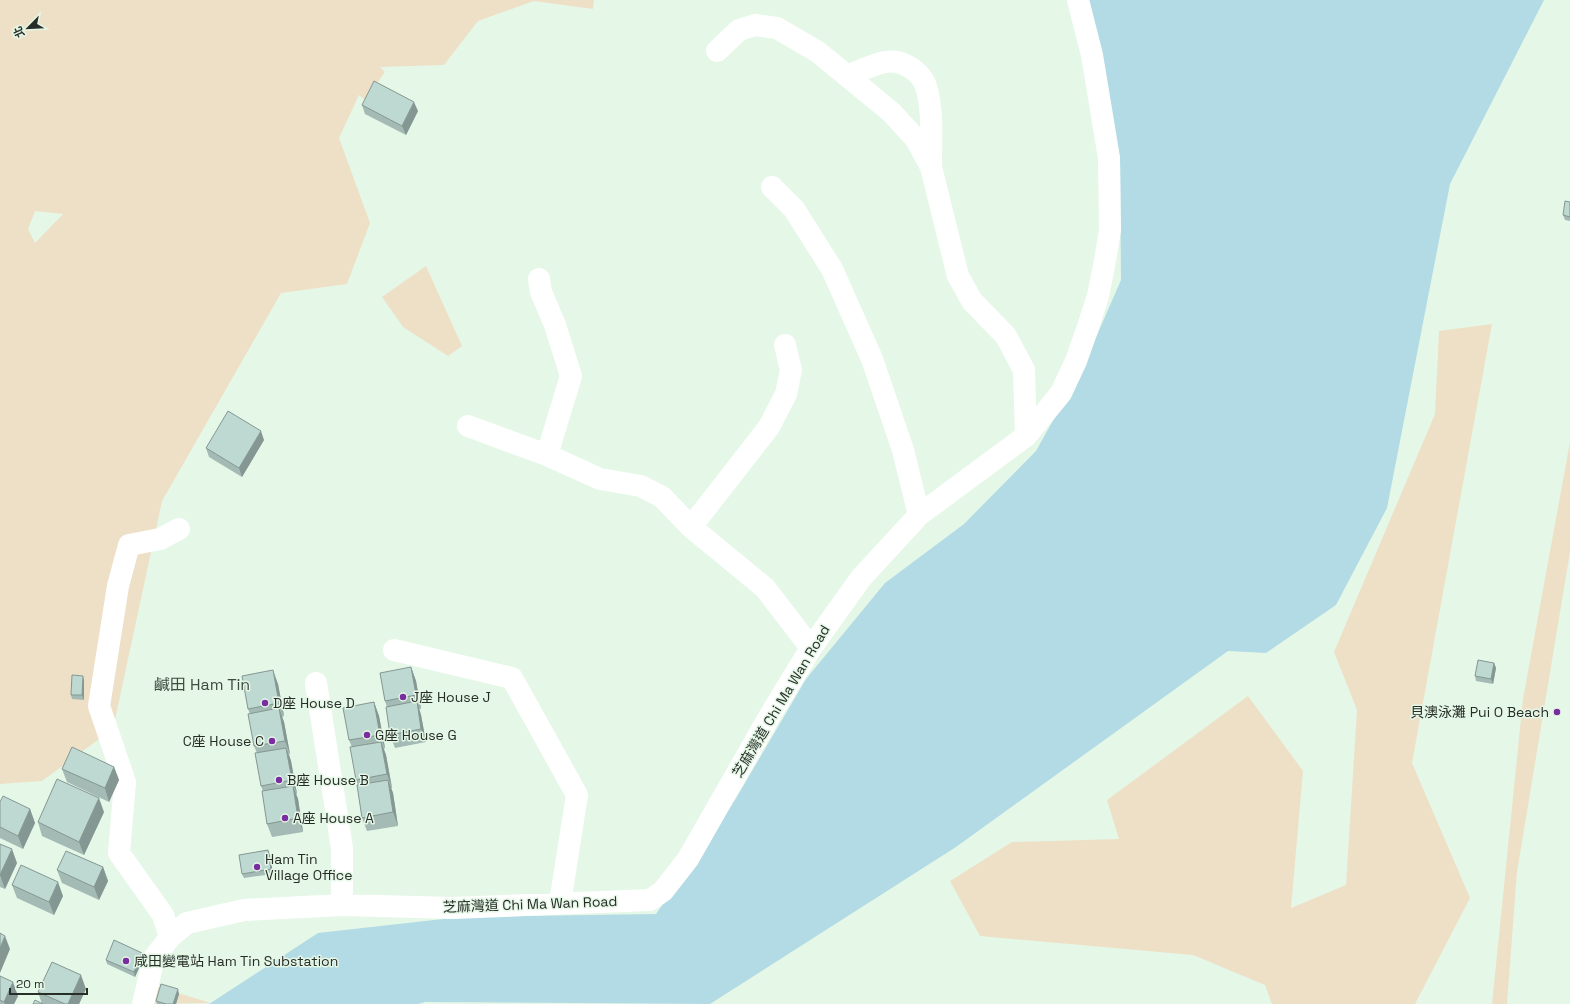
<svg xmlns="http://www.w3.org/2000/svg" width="1570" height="1004" viewBox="0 0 1570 1004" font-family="'Space Grotesk','Noto Sans TC',sans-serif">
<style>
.green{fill:#eee0c7;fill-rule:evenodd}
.water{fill:#b3dbe5}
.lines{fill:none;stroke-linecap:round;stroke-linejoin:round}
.minor{stroke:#fff;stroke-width:22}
.wall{fill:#a3bab5}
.shaded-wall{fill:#859793}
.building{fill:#bed8d2;stroke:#859793}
.poi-dot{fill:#792d9e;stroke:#e5f7e7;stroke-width:1.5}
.labels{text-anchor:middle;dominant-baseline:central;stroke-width:3;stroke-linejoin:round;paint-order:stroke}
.poi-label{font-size:14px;fill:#272d27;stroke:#e5f7e7;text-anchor:start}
.street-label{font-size:14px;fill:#272d27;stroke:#e5f7e7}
.quarter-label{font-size:16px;fill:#3e4d40;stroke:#e5f7e7}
</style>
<rect width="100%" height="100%" fill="#e5f7e7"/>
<path class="green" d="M0,0H594L593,9L534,1L478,21L444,65L380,67L385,72L365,100L359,95L339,138L370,223L347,284L281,293L162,501L113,729L42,781L0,784ZM35,211L63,214L35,243L28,229Z
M426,266L462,346L448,356L403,327L382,297Z
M1492,324L1412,763L1470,898L1415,1004H1272L1265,985L1193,955L980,936L950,881L1012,842L1119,839L1107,800L1248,696L1303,771L1291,908L1346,885L1357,710L1334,652L1435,414L1439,331Z
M1570,442V552L1517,872L1507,1004H1492L1523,699Z
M151,985L211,1003L148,1004Z"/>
<path class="water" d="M1085,0H1544L1450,184L1387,508L1336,605L1266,653L1228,651L956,847L710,1004L425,1002L418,1004H209L318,933L461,917L656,914L735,800L806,679L885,583L964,524L1036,451L1084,365L1121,280L1120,159Z"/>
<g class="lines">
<path class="minor" d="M717,51L739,30L755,25L777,28L818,52L891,112L916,139L931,167L958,276L972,301L1006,336L1024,370L1026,436
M847,76C859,71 872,65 885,62C903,59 923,72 927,90C933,113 931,140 931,164
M772,187L794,209L832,269L872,359L903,450L919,515
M539,279L541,292L555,325L571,376L547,455
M468,426L547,455L600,479L641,486L662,497L691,527L765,588L811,648
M691,527L769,427L786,394L791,370L785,345
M394,650L512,678L577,795L560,903
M316,683L342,848V905
M170,937L163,915L119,853L125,782L99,706L118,586L129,545L160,539L179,529
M143,1004L154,958L170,937L187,923L244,910L342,905L453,908L650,900L663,891L688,859L769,717L811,648L861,578L919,515L1026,436L1061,393L1076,361L1088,327L1098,296L1105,261L1110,230L1109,158L1092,55L1078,0"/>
</g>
<path class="wall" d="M362,105L418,111L406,135L365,114Z
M1570,202V221L1565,220L1563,215Z
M264,440L242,477L209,457L206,448Z
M1494,663L1496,668L1493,684L1476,681L1475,676Z
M411,667L416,681L421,709H419L421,715L426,742L395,748L390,735L387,707L385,701Z
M84,680V700L72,699L71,695Z
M278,684L284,716L282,717L284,722L290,754H289L291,761L297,794H296L298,799L303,832L272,837L267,824L263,791L261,786L257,753L254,746L250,714L248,709Z
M374,702L379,716L385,748L384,749L386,755L392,788H391L393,793L398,826L367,831L362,818L358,785L356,780L352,747L349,740Z
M114,767L119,780L109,802L67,782L62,769Z
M0,802L30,809L35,823L23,849L0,838Z
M104,812L84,855L42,836L38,822Z
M0,844L17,863L5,889L0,887Z
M270,855L273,874L244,878L242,874Z
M103,867L108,881L99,900L62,883L57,870Z
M12,885L63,896L54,915L17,898Z
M144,957L135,977L107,964L106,960Z
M0,976L18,996L14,1004H0Z
M86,989L79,1004H33H42L38,992Z
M179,994L176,1004H157L156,1001Z"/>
<path class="shaded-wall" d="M414,102L418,111L406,135L402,126Z
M261,431L264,440L242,477L239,468Z
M1494,663L1496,668L1493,684L1491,679Z
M411,667L416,681L421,709L416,695Z
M273,670L278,684L284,716L279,703Z
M83,676L84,680V700L82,695Z
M417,701L421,715L426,742L421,729Z
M374,702L379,716L385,748L380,735Z
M279,708L284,722L290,754L285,741Z
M381,742L386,755L392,788L387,774Z
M286,748L291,761L297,794L292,780Z
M114,767L119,780L109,802L105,788Z
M388,780L393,793L398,826L393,812Z
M293,786L298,799L303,832L298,818Z
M99,798L104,812L84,855L79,842Z
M30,809L35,823L23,849L18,836Z
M12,849L17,863L5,889L0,875Z
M268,850L270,855L273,874L271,869Z
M103,867L108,881L99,900L94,887Z
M58,882L63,896L54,915L49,902Z
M5,936L10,949L0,973V948Z
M142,953L144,957L135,977L134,972Z
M81,975L86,989L79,1004H68Z
M13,982L18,996L14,1004H5L4,1002Z
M178,989L179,994L176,1004H173Z"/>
<path class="building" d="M374,81L414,102L402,126L362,105Z
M1565,201L1570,202V217L1563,215Z
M228,411L261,431L239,468L206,448Z
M1478,660L1494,663L1491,679L1475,676Z
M411,667L416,695L385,701L380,673Z
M273,670L279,703L248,709L242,676Z
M72,675L83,676L82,695H71Z
M417,701L421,729L390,735L386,707Z
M374,702L380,735L349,740L343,708Z
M279,708L285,741L254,746L248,714Z
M381,742L387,774L356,780L350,747Z
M72,747L114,767L105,788L62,769Z
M286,748L292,780L261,786L255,753Z
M57,779L99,798L79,842L38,822Z
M388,780L393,812L362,818L357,785Z
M293,786L298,818L267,824L262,791Z
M3,796L30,809L18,836L0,827V802Z
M0,844L12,849L0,875Z
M268,850L271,869L242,874L239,855Z
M66,851L103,867L94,887L57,870Z
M21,865L58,882L49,902L12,885Z
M0,933L5,936L0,948Z
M114,940L142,953L134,972L106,960Z
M52,962L81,975L68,1004H65L38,992Z
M0,976L13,982L4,1002L0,1000Z
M161,984L178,989L173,1004H166L156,1001Z
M35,1000L43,1004H33Z"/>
<g class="poi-dot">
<circle cx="403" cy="697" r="4"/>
<circle cx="265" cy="703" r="4"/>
<circle cx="1557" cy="712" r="4"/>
<circle cx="367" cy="735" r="4"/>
<circle cx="272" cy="741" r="4"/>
<circle cx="279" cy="780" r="4"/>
<circle cx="285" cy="818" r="4"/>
<circle cx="257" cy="867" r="4"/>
<circle cx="126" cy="961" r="4"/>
</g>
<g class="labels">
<g class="poi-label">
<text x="411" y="697">J座 House J</text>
<text x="273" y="703">D座 House D</text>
<text x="1549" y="712" text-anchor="end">貝澳泳灘 Pui O Beach</text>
<text x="375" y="735">G座 House G</text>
<text x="264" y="741" text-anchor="end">C座 House C</text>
<text x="287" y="780">B座 House B</text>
<text x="293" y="818">A座 House A</text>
<text x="265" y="859">Ham Tin<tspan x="265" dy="16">Village Office</tspan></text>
<text x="134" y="961">咸田變電站 Ham Tin Substation</text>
</g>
<g class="street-label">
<text transform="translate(781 701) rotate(-59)">芝麻灣道 Chi Ma Wan Road</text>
<text transform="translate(530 904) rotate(-2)">芝麻灣道 Chi Ma Wan Road</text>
</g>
<g class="quarter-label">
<text x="202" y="684">鹹田 Ham Tin</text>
</g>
</g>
<g transform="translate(28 28) rotate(246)" stroke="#e5f7e7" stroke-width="3" paint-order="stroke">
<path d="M0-3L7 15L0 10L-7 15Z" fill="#272d27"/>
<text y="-6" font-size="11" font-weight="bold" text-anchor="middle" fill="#272d27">北</text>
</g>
<path d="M10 988v6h77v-6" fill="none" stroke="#272d27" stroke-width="2"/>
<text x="16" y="988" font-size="12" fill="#272d27" stroke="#e5f7e7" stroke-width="3" paint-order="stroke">20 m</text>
</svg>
